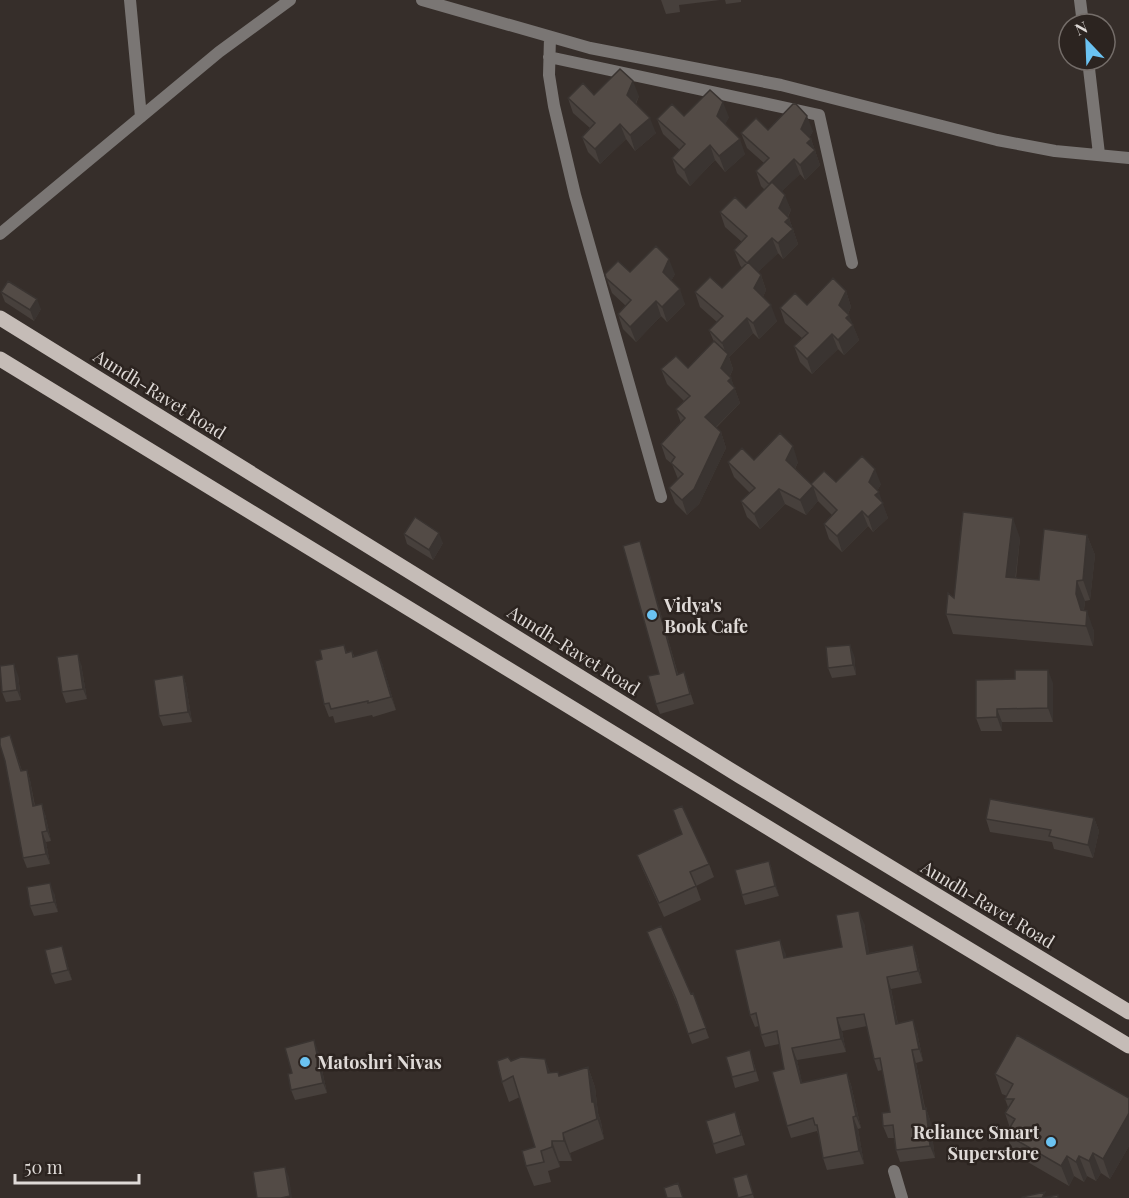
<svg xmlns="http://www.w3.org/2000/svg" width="1129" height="1198" viewBox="0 0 1129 1198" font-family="'Playfair Display',serif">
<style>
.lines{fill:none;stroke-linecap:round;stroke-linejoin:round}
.street{stroke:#7a7674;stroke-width:12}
.primary{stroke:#c5bcb7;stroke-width:15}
.wall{fill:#47403c}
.shaded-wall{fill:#3a3431}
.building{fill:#534b46;stroke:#3a3431;stroke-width:1.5}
.poi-dot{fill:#6bc3f2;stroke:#2c2420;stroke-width:2}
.labels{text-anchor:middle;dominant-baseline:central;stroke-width:5;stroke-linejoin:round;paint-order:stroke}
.street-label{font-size:18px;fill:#dfdad7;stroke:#2c2420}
.poi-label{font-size:18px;font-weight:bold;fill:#dfdad7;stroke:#2c2420;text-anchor:start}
</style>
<rect width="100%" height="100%" fill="#362e2a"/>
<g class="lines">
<path class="street" d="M130,0L141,117
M422,0L590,48L781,85L997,140L1055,151L1129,158
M1080,0L1083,24
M550,37L549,75L554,106L575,195L661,497
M549,57L819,115L852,263
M1088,60L1099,154
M0,234L219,52L290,0
M894,1171L902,1198"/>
<path class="primary" d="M0,318L740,776L1129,1012
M0,359L816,857L1129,1046"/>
</g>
<path class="wall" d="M661,0H720L679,5L680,12L666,14Z
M725,0H741V2L726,4Z
M594,95L639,96L636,104L656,133L635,151L626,139L600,164L588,152L582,137L590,128L573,113L568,98Z
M684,116L729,117L725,124L745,154L725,172L715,160L690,186L677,173L672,158L680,150L663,134L657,119Z
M768,130L813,131L809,138L811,139L820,165L805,180L800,174L782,191L791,210L788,217L789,218L798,244L783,259L778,253L758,272L761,275L766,290L763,297L777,321L759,339L753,333L729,357L733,369L730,376L740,403L716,428L721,432L726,448L699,504L687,515L675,503L669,488L678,479L672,464L666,459L661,444L681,423L676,409L684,401L667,384L661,369L688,368L714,342L709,330L717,322L700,307L695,292L722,288L742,268L740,265L734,250L742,242L725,227L720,212L746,208L765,190L761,186L756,171L764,163L747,148L741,133Z
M630,272L675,274L671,281L685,304L667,322L661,316L636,342L623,329L618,314L626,306L612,293L605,274Z
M846,291L851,307L848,314L859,340L844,355L838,349L812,374L800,362L794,346L802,338L785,323L780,308L807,305Z
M1,292L41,309L34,321L5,302Z
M754,460L798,462L795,469L811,485L836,482L881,484L877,491L888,518L873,532L868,526L842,552L829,539L824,524L832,515L818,501L806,515L785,504L760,529L747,517L741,501L750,493L734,477L728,462Z
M404,534L443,543L433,560L407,544Z
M1087,535L1095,555L1090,600L1085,601L1084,610L1094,631L1093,646L953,634L946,614L954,598L1020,538L1016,578L1039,580Z
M640,541L678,674L684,672L694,704L660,714L656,704L659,674Z
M344,645L347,653L352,651L354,656L382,663L396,710L373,717L372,715L335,723L333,716L329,717L324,704L322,659Z
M854,655L856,675L832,678L828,668Z
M81,664L87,699L66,703L62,692Z
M18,675L21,700L6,702L2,692Z
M183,675L186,685L192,722L163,726L159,716Z
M1053,683V722H1002V731H981L976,718Z
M10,735L22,771L27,770L30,780L35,806L45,814L51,841L46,842L50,864L27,868L23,858Z
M1094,818L1099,831L1093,858L1054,849L1052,842L990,832L986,819Z
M637,855L709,864L714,877L696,886L701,900L664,917L642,868Z
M769,861L779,896L745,905L742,895Z
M54,893L58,912L34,916L30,906Z
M864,923L869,953L913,945L917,957L922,983L891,989L898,1024L917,1032L923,1061L916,1063L925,1108H926L930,1120L935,1158L900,1162L896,1150L894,1138H888L883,1126L890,1112L882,1070L878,1071L874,1059L867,1026L842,1031L846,1052L797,1060L802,1083L847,1073L851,1085L861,1128L858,1129L864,1164L827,1170L823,1158L819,1137L817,1131L791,1138L787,1126L784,1069L779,1044L765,1047L761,1035L759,1026L755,1027L750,1015L785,952L786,958L842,947Z
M647,932L691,994L693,993L709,1038L692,1044L679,1009Z
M62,946L72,980L55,984L51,974Z
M750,1050L759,1081L735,1088L732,1077Z
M318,1051L327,1093L295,1100L291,1090L292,1073Z
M545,1059L550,1073L559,1076L588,1067L595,1087L598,1113L601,1122L604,1139L570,1153L572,1161H559L560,1167L548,1171L551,1182L534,1186L526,1166L535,1147L520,1097L509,1102L502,1082L511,1061Z
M995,1074L1129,1098V1146L1110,1179L1101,1173L1096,1181L1087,1176L1084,1182L1074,1176L1069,1186L1014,1154L1006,1134L1010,1128L1005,1113L1008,1107L1005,1099L1007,1096L1002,1094Z
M735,1112L745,1145L716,1154L713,1144Z
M747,1174L754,1198H738Z"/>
<path class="shaded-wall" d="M633,81L639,96L632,110L627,95Z
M723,102L729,117L722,131L717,116Z
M807,116L813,131L806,144L801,129Z
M650,118L656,133L635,151L630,135Z
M620,124L626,139L600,164L595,149Z
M740,139L745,154L725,172L719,156Z
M811,139L820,165L805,180L800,165L807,143Z
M710,145L715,160L690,186L684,170Z
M794,159L800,174L774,199L769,184Z
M785,195L791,210L784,223L779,208Z
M789,218L798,244L783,259L778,243L785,222Z
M772,238L778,253L752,278L747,263Z
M669,259L675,274L668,287L663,272Z
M761,275L766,290L760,304L754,288Z
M680,289L685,304L667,322L662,307Z
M846,291L851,307L846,318L849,315L859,340L844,355L838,340L839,305Z
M37,299L41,309L34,321L30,310Z
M656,301L661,316L636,342L630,327Z
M771,305L777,321L759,339L753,323Z
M747,318L753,333L729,357L733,369L726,383L721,368L727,356L722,343Z
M832,334L838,349L812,374L807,359Z
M731,378L740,403L711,432L705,417L728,381Z
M721,432L726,448L699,504L687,515L682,500Z
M793,446L798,462L792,475L786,460Z
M875,469L881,484L874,497L869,482Z
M813,486L818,501L806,515L800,500Z
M779,489L785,504L760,529L754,514Z
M879,492L888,518L873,532L868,517L875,495Z
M862,511L868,526L842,552L837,536Z
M1013,518L1020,538L1013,597L1006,577Z
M439,533L443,543L433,560L429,550Z
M1087,535L1095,555L1090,600L1083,580Z
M640,541L643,551L680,684L677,675Z
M1077,581L1085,601L1083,614L1087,611L1094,631L1093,646L1086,626L1076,594Z
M850,645L854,655L856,675L853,665Z
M377,650L382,663L396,710L391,697Z
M78,654L81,664L87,699L83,689Z
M14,664L18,675L21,700L17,690Z
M1048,670L1053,683V722L1048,708Z
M183,675L186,685L192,722L188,712Z
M997,709L1002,722V731L997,717Z
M27,770L30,780L36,816L33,806Z
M42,804L45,814L51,841L47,831Z
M1094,818L1099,831L1093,858L1088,845Z
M42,832L46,842L50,864L46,854Z
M769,861L773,872L779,896L775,886Z
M50,883L54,893L58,912L54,902Z
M859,911L864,923L872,966L867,954Z
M780,940L785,952L789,971L784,958Z
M913,945L917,957L922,983L918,971Z
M62,946L65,956L72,980L68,970Z
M887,977L891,989L900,1036L896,1024Z
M837,1018L842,1031L846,1052L841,1039Z
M913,1020L917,1032L923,1061L919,1049Z
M314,1040L318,1051L327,1093L323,1083Z
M792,1048L797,1060L805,1095L801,1083Z
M912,1050L916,1063L927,1121L923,1109Z
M545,1059L553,1079L548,1073Z
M588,1067L595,1087L598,1113L601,1122L604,1139L592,1102Z
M847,1073L851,1085L861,1128L856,1116Z
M926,1108L930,1120L935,1158L930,1146Z
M1129,1113V1146L1110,1179L1103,1159Z
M853,1117L858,1129L864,1164L859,1151Z
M563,1133L570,1153L572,1161L564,1141Z
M552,1141L559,1161L560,1167L552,1147Z
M1093,1153L1101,1173L1096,1181L1089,1161Z
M1067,1156L1074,1176L1069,1186L1061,1166Z
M1079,1156L1087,1176L1084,1182L1076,1162Z
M285,1167L289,1177L292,1198H290V1196Z"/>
<path class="building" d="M620,69L633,81L627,95L650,118L630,135L620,124L595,149L582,137L595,123L568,98L583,83L594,95Z
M710,90L723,102L717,116L740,139L719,156L710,145L684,170L672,158L685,144L657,119L672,104L684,116Z
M793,104H796L807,116L801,129L811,139L807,143L815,150L800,165L794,159L769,184L756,171L769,158L741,133L756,118L768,130Z
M772,182L785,195L779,208L789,218L785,222L793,229L778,243L772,238L747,263L734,250L747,236L720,212L735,197L746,208Z
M656,246L669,259L663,272L680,289L662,307L656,301L630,327L618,314L631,300L606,278L605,274L618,261L630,272Z
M748,262L761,275L754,288L771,305L753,323L747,318L722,343L709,330L723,316L695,292L710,277L722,288Z
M833,278L846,291L839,305L849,315L846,318L853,325L838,340L832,334L807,359L794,346L808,333L780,308L795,293L807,305Z
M8,281L37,299L30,310L1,292Z
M714,341L728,354L721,368L731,378L728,381L735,388L705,417L721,432L694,489L682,500L669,488L683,474L671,463L675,457L661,444L685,418L676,409L690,396L661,369L676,356L688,368Z
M780,433L793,446L786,460L813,486L800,500L779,489L754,514L741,501L755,488L728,462L742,448L754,460Z
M862,456L875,469L869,482L879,492L875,495L883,503L868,517L862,511L837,536L824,524L837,510L811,484L824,471L836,482Z
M963,512L1013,518L1006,577L1039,580L1044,529L1087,535L1083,580L1077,581L1076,594L1081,610L1087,611L1086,626L946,614L948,593L954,598Z
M415,517L439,533L429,550L404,534Z
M640,541L677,675L684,672L690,694L656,704L648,676L659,674L623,546Z
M344,645L346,653L352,651L353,657L377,650L391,697L368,703V701L331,709L329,703L324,704L315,661L322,659L320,650Z
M850,645L853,665L828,668L826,647Z
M78,654L83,689L62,692L57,657Z
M14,664L17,690L2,692L0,666Z
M1015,670H1048V708L997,709V717L976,718V680L1015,679Z
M183,675L188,712L159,716L154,680Z
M10,735L21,771L27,770L33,806L42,804L47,831L42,832L46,854L23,858L5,761L0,745V738Z
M990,799L1094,818L1088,845L1049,836L1051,830L986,819Z
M682,806L709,864L690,872L696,886L659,903L637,855L682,834L673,810Z
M769,861L775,886L742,895L735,870Z
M50,883L54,902L30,906L27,887Z
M859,911L867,954L913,945L918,971L887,977L896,1024L913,1020L919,1049L912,1050L923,1109L926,1108L930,1146L896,1150L893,1125L883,1126L882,1113L890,1112L880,1058L874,1059L864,1014L837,1018L841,1039L792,1048L801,1083L847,1073L856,1116L853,1117L859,1151L823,1158L817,1125H815L813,1118L787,1126L772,1072L784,1069L777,1031L761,1035L756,1013L750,1015L735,950L780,940L784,958L842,947L836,915Z
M661,926L691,994L693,993L706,1028L688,1034L676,999L647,932Z
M62,946L68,970L51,974L45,950Z
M1017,1035L1129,1098V1113L1103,1159L1093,1153L1089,1161L1079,1156L1076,1162L1067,1156L1061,1166L1006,1134L1015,1119L1005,1113L1014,1099H1005L1013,1084L995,1074Z
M314,1040L323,1083L291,1090L288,1074L292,1073L285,1048Z
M750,1050L755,1071L732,1077L726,1057Z
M508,1057L511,1061L521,1057L545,1059L548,1073L558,1072L559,1076L588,1067L592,1102H594L597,1119L563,1133L564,1141H552V1147L541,1151L544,1162L526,1166L522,1151L535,1147L513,1076L502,1082L497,1061Z
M735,1112L741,1135L713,1144L706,1121Z
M285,1167L290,1196L281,1198H257L253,1172Z
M747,1174L753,1194L738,1198L733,1178Z
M678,1183L683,1198H667L664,1188Z
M1045,1192L1042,1198L1058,1195V1198H1022V1197Z"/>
<g class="poi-dot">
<circle cx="652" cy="615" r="6"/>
<circle cx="305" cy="1062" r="6"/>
<circle cx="1051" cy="1142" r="6"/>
</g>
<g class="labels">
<g class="street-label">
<text transform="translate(160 394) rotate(32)">Aundh-Ravet Road</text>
<text transform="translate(574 650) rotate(32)">Aundh-Ravet Road</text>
<text transform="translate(988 904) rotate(31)">Aundh-Ravet Road</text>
</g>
<g class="poi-label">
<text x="664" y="605">Vidya's<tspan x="664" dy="21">Book Cafe</tspan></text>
<text x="317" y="1062">Matoshri Nivas</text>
<text x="1039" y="1132" text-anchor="end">Reliance Smart<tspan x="1039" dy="21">Superstore</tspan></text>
</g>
</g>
<g transform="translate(1087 42) rotate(337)"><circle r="28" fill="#2c2420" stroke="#746d69" stroke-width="1.5"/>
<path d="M0-4.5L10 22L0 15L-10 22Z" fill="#6bc3f2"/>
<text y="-9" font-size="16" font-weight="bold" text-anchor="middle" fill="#dfdad7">N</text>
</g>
<path d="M15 1174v9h124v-9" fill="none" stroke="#dfdad7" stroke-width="3"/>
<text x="24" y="1174" font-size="18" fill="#dfdad7" stroke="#2c2420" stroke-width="4.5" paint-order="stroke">50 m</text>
</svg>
